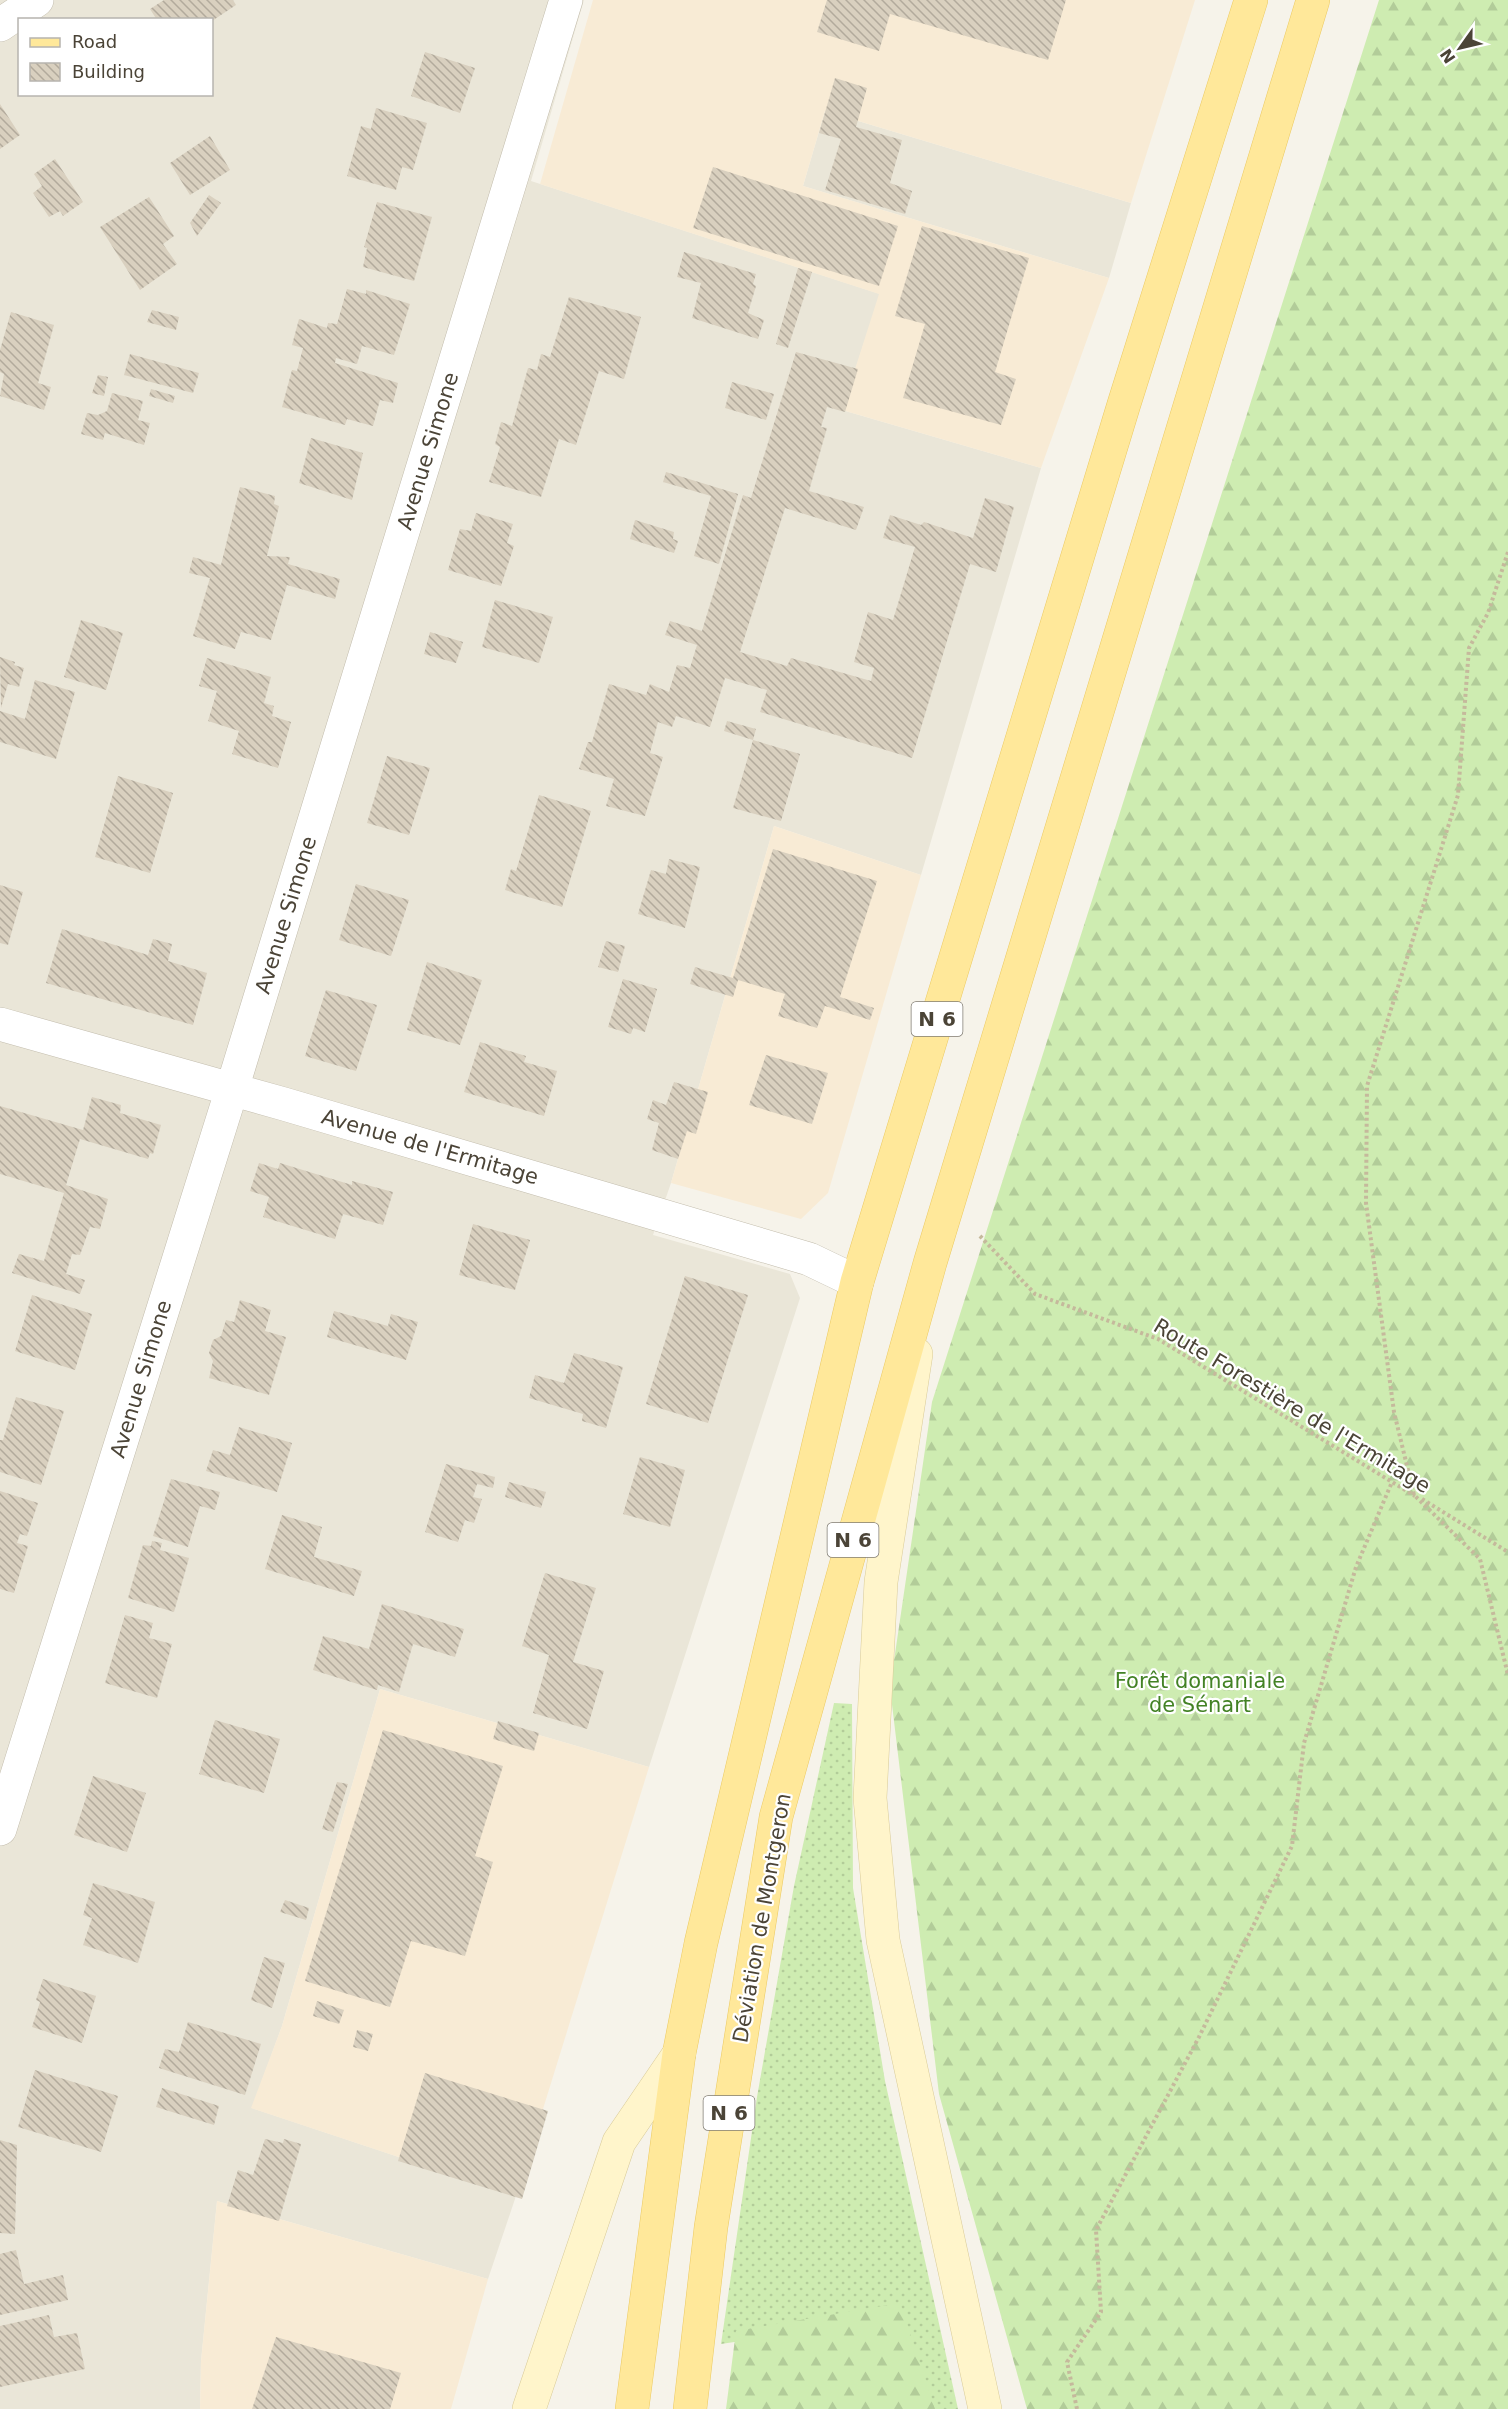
<svg xmlns="http://www.w3.org/2000/svg" width="1508" height="2409" viewBox="0 0 1508 2409" font-family="'DejaVu Sans',sans-serif">
<style>
.residential{fill:#eae6d8;fill-rule:evenodd}
.commercial{fill:#f8ebd5}
.grass{fill:url(#grass-dots)}
.forest{fill:url(#forest-firs)}
.building{fill:url(#building-back-hatch)}
.lines{fill:none;stroke-linecap:round;stroke-linejoin:round}
.street-casing{stroke:#c2bcac;stroke-width:34}
.secondary-casing{stroke:#d9cb98;stroke-width:34}
.primary-casing{stroke:#ecca62;stroke-width:34}
.path{stroke:#c5b99c;stroke-width:4;stroke-dasharray:3 3;stroke-linecap:butt}
.street{stroke:#fff;stroke-width:33}
.secondary{stroke:#fff5cb;stroke-width:33}
.primary{stroke:#ffe89a;stroke-width:33}
.labels{text-anchor:middle;dominant-baseline:central;stroke-width:4.5;stroke-linejoin:round;paint-order:stroke}
.shield{fill:#fff;stroke:#817c73;stroke-width:1.5}
.shield-label{font-size:20px;font-weight:bold;fill:#4b4437}
.street-label{font-size:21px;fill:#4b4437;stroke:#fff}
.park-label{font-size:21px;fill:#438225;stroke:#fff}
</style>
<defs>
<pattern id="grass-dots" width="8" height="8" patternUnits="userSpaceOnUse" patternTransform="scale(1.5)"><rect width="8" height="8" fill="#ceecb1"/><path d="M2 2h.1M6 6h.1" fill="none" stroke="#b2cc99" stroke-width="1.8" stroke-linecap="round"/></pattern>
<pattern id="forest-firs" width="22" height="20" patternUnits="userSpaceOnUse" patternTransform="scale(1.5)"><rect width="22" height="20" fill="#ceecb1"/><path d="M5 1l3.5 6h-7zM16 11l3.5 6h-7z" fill="#b2cc99"/></pattern>
<pattern id="building-back-hatch" width="6" height="6" patternUnits="userSpaceOnUse" patternTransform="scale(1.5)"><rect width="6" height="6" fill="#d9d0bf"/><path d="M-1 5l2 2M0 0l6 6M5-1l2 2" fill="none" stroke="#b2aa9c"/></pattern>
</defs>
<rect width="100%" height="100%" fill="#f6f3ea"/>
<path class="residential" d="M0,0H584L531,181L880,294L842,410L1041,468L921,875L774,826L671,1183L653,1235L790,1274L800,1298L649,1767L380,1689L282,2026L252,2108L516,2196L488,2279L217,2201L201,2361L200,2409H0ZM20,20H212V94H20Z
M825,111L1131,203L1109,278L803,186Z"/>
<path class="commercial" d="M593,0H1195L1131,203L825,111L803,186L1109,278L1041,468L842,410L879,294L540,184Z
M774,826L921,875L828,1193L801,1219L671,1183Z
M380,1689L649,1767L516,2196L251,2108L282,2026Z
M217,2201L488,2279L451,2409H200L201,2361Z"/>
<path class="grass" d="M834,1703L852,1704L853,1888L885,2081L958,2409H911L889,2319L721,2344L757,2097L794,1886Z"/>
<path class="forest" d="M1379,0H1508V2409H1027L939,2094L890,1688L932,1402Z
M900,2303L935,2409H726L736,2331Z"/>
<path class="building" d="M164,0H233L236,5L212,21V20H157L150,9Z
M827,0H1066L1048,60L890,14L879,51L817,32Z
M425,52L475,68L460,113L411,96Z
M835,78L867,88L856,127L902,140L890,183L912,191L905,214L825,190L841,139L819,133Z
M0,104L20,135L0,149Z
M376,108L427,123L413,170L402,167L396,190L347,176L361,126L371,129Z
M210,136L230,170L190,195L170,163Z
M55,159L83,202L63,216L60,211L49,217L33,193L42,186L34,174Z
M713,167L898,226L879,286L693,228Z
M209,195L221,203L197,236L190,223Z
M149,197L174,236L163,244L177,264L140,290L100,227Z
M377,202L432,217L414,281L363,267L367,248L364,247Z
M922,226L1029,258L995,372L1016,379L1001,425L903,398L925,324L895,316Z
M684,252L756,274L753,284L756,286L748,313L764,320L758,339L692,318L701,283L677,277Z
M798,268L812,272L788,348L776,344Z
M347,289L366,294V290L410,304L394,355L362,346L357,364L336,358L335,363L398,383L393,403L380,400L373,426L347,419L345,425L282,407L292,370L297,371L303,348L292,345L299,319L327,328L328,323L337,324Z
M569,297L641,317L624,379L599,371L576,445L559,439L541,497L489,482L500,447L495,444L501,422L512,426L528,368L537,370L541,354L550,357Z
M152,310L179,317L176,330L147,322Z
M11,312L54,325L38,383L51,387L44,410L0,396L4,374L0,372V350Z
M796,352L858,369L845,412L827,407L821,427L827,428L809,491L864,507L856,530L785,508L740,652L787,666L791,658L871,681L874,668L854,662L868,612L893,620L915,547L883,538L890,515L921,525L924,522L973,538L985,498L1014,507L996,572L970,564L912,758L760,712L767,690L725,678L710,727L676,716L672,727L658,722L650,753L663,757L645,816L606,806L614,779L579,769L588,742H592L609,684L646,695L650,684L669,692L677,665L690,668L697,645L665,635L670,621L702,631L743,495L751,498Z
M130,354L199,373L193,393L124,375Z
M98,375L108,377L104,396L92,393Z
M732,382L774,394L766,420L725,408Z
M151,389L175,396L173,403L149,396Z
M112,393L143,401L138,420L150,423L144,445L105,433L103,440L81,434L87,413L98,415L107,411Z
M311,438L363,453L352,500L299,483Z
M666,472L738,494L719,564L694,556L711,496L663,482Z
M240,487L275,496L274,504L279,506L267,556L290,557L288,564L340,579L335,599L287,585L271,640L241,632L235,649L193,636L210,578L189,573L193,557L221,565Z
M476,513L513,524L507,543L514,546L501,586L448,570L460,529L471,531Z
M635,520L674,532L673,539L678,541L674,553L630,539Z
M495,600L553,617L539,663L482,647Z
M81,620L123,633L106,690L64,677Z
M430,632L463,642L456,663L424,654Z
M0,657L15,662L14,665L24,668L19,687L8,684L1,708Z
M207,658L271,677L264,703L274,706L272,716L291,722L278,768L232,754L239,731L208,721L217,691L199,686Z
M35,680L75,692L56,759L0,742V711L25,719Z
M727,721L756,729L753,740L724,731Z
M753,740L800,754L781,821L733,808Z
M387,756L430,768L409,835L367,823Z
M118,776L173,793L150,873L95,857Z
M539,795L591,811L562,907L505,890L511,869L516,871Z
M773,849L877,881L840,997L874,1008L870,1020L825,1006L817,1028L778,1016L785,994L738,980L733,997L690,984L695,967L733,978Z
M669,859L700,867L685,928L638,914L651,870L666,874Z
M356,884L409,900L391,956L339,940Z
M0,885L23,892L8,945L0,943Z
M62,929L148,955L153,939L172,944L168,961L207,973L193,1025L46,983Z
M606,941L625,946L618,972L598,967Z
M427,962L482,980L460,1045L407,1030Z
M623,979L657,989L645,1032L633,1028L631,1034L608,1027Z
M326,990L377,1005L356,1071L305,1056Z
M480,1042L526,1056L524,1062L557,1071L544,1116L464,1092Z
M766,1055L828,1073L812,1124L749,1105Z
M674,1082L708,1092L696,1134L687,1131L678,1159L652,1150L659,1123L647,1119L653,1100L666,1105Z
M92,1097L121,1105L120,1113L161,1125L153,1154L150,1153L148,1159L80,1139L66,1185L108,1199L100,1229L90,1227L80,1255L72,1254L66,1274L85,1280L80,1294L12,1273L19,1254L44,1261L64,1193L0,1174V1106L83,1130Z
M259,1163L278,1169L280,1163L352,1185V1181L393,1192L383,1225L343,1214L335,1239L263,1217L269,1197L250,1191Z
M473,1224L530,1240L515,1290L459,1275Z
M685,1276L748,1295L708,1423L646,1404Z
M32,1295L92,1314L75,1370L15,1351Z
M240,1300L271,1310L265,1331L286,1337L269,1395L209,1378L213,1361L209,1353L213,1340L221,1336L226,1320L234,1322Z
M334,1311L388,1326L391,1314L418,1322L406,1360L327,1337Z
M574,1353L623,1367L606,1428L582,1421L583,1414L529,1398L535,1375L564,1383Z
M16,1397L64,1411L41,1485L0,1472V1440H3Z
M239,1427L292,1443L277,1492L206,1471L213,1450L230,1455Z
M640,1457L685,1470L670,1527L623,1514Z
M446,1464L495,1477L493,1488L477,1484L473,1497L482,1499L474,1523L465,1520L458,1542L425,1532Z
M171,1479L220,1492L215,1510L200,1506L188,1547L153,1536Z
M509,1482L546,1492L541,1508L505,1497Z
M0,1491L38,1503L27,1536L20,1534L17,1543L28,1546L14,1593L0,1589Z
M282,1515L322,1527L314,1557L362,1571L354,1596L265,1569Z
M152,1541L162,1543L160,1550L189,1558L174,1612L128,1598L143,1545L151,1546Z
M545,1573L596,1588L573,1662L604,1671L587,1729L533,1713L549,1655L522,1646Z
M382,1604L464,1629L455,1657L413,1644L399,1692L378,1685L377,1690L313,1670L323,1636L369,1649Z
M125,1615L153,1623L149,1638L172,1644L157,1698L105,1683Z
M215,1720L280,1739L264,1793L199,1774Z
M498,1721L539,1733L534,1751L493,1739Z
M383,1730L503,1766L475,1856L493,1862L465,1956L411,1941L390,2007L305,1981Z
M93,1776L146,1793L127,1852L74,1835Z
M337,1782L348,1784L333,1832L322,1829Z
M93,1883L155,1902L138,1963L83,1945L92,1918L83,1915Z
M285,1900L309,1908L306,1920L280,1912Z
M264,1957L285,1963L272,2008L251,2000Z
M43,1979L96,1996L82,2043L32,2027L40,2002L36,2000Z
M317,2001L344,2010L339,2024L313,2016Z
M188,2022L261,2044L245,2095L159,2068L165,2049L179,2052Z
M357,2030L373,2034L368,2051L353,2047Z
M35,2070L118,2096L101,2152L18,2127Z
M425,2073L548,2111L522,2199L398,2161Z
M162,2088L219,2106L214,2125L156,2107Z
M265,2139L283,2143L284,2139L301,2144L279,2221L227,2206L238,2170L253,2175Z
M0,2140L17,2145L15,2234L0,2233Z
M16,2250L24,2284L63,2275L68,2300L0,2315V2254Z
M49,2315L54,2337L77,2333L85,2369L0,2387V2326Z
M276,2337L401,2373L390,2409H252Z"/>
<g class="lines">
<defs>
<path id="street" d="M0,25L37,0
M0,1024L284,1104L809,1259L857,1282
M0,1829L232,1089L566,0"/>
<path id="secondary" d="M916,1354L881,1582L870,1798L883,1940L985,2409
M529,2409L619,2142L679,2054"/>
<path id="primary" d="M632,2409L679,2054L701,1943L857,1282L1124,404L1251,0
M690,2409L711,2227L776,1817L930,1263L1313,0"/>
</defs>
<use href="#street" class="street-casing"/>
<use href="#secondary" class="secondary-casing"/>
<use href="#primary" class="primary-casing"/>
<path class="path" d="M1508,552L1488,613L1469,648L1458,795L1367,1086L1366,1203L1394,1412L1414,1495L1480,1559L1508,1675
M980,1236L1035,1294L1158,1339L1415,1496
M1422,1499L1508,1552
M1077,2409L1067,2362L1101,2312L1096,2230L1199,2037L1292,1846L1304,1743L1356,1567L1392,1482"/>
<use href="#street" class="street"/>
<use href="#secondary" class="secondary"/>
<use href="#primary" class="primary"/>
</g>
<g class="labels">
<g class="shield">
<rect x="911.5" y="1002" width="51" height="34" rx="4.5"/>
<rect x="827.5" y="1523" width="51" height="34" rx="4.5"/>
<rect x="703.5" y="2096" width="51" height="34" rx="4.5"/>
</g>
<g class="shield-label">
<text x="937" y="1019">N 6</text>
<text x="853" y="1540">N 6</text>
<text x="729" y="2113">N 6</text>
</g>
<g class="street-label">
<text transform="translate(428 451) rotate(-73)">Avenue Simone</text>
<text transform="translate(286 915) rotate(-73)">Avenue Simone</text>
<text transform="translate(430 1147) rotate(16)">Avenue de l'Ermitage</text>
<text transform="translate(141 1379) rotate(-73)">Avenue Simone</text>
<text transform="translate(1292 1406) rotate(31)">Route Forestière de l'Ermitage</text>
<text transform="translate(762 1918) rotate(-80)">Déviation de Montgeron</text>
</g>
<g class="park-label">
<text x="1200" y="1681">Forêt domaniale<tspan x="1200" dy="24">de Sénart</tspan></text>
</g>
</g>
<rect x="18" y="18" width="195" height="78" fill="#ffffff" stroke="#b7b4af" stroke-width="1.5"/>
<rect x="30" y="38" width="30" height="9" fill="#ffe89a" stroke="#b7b4af" stroke-width="1.5"/>
<text x="72" y="48" font-size="18" fill="#4b4437">Road</text>
<rect x="30" y="63" width="30" height="18" fill="url(#building-back-hatch)" stroke="#b7b4af" stroke-width="1.5"/>
<text x="72" y="78" font-size="18" fill="#4b4437">Building</text>
<g transform="translate(1460 48) rotate(236)" stroke="#ffffff" stroke-width="4.5" paint-order="stroke">
<path d="M0-4.5L10 22L0 15L-10 22Z" fill="#4b4437"/>
<text y="-9" font-size="16" font-weight="bold" text-anchor="middle" fill="#4b4437">N</text>
</g>
</svg>
